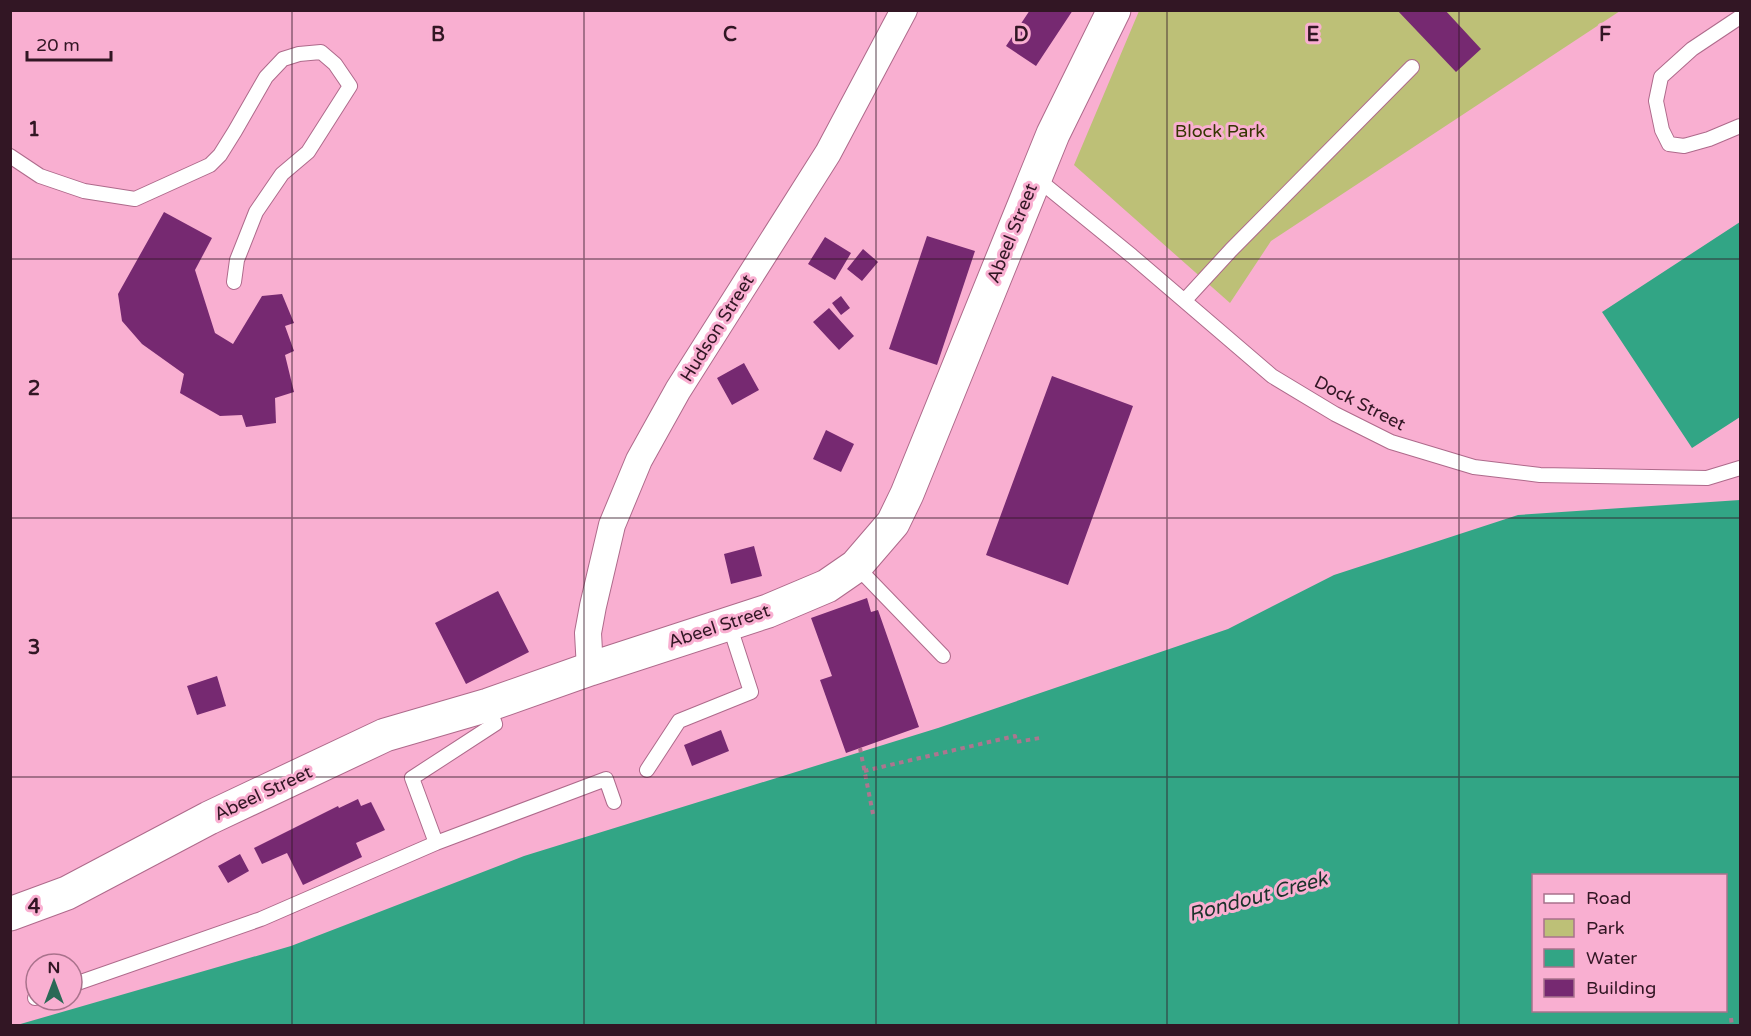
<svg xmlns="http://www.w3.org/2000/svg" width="1751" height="1036" viewBox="0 0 1751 1036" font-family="'Varela Round',sans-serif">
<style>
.green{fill:#bdc077}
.water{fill:#32a585;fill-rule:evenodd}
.building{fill:#762971}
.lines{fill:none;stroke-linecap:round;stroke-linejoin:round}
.service-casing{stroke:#ae6a8b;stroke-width:16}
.minor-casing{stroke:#ae6a8b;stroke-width:28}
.tertiary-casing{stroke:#ae6a8b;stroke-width:35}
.path{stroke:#ad758f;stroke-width:4;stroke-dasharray:4.5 4.5;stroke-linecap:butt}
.service{stroke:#fff;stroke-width:14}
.minor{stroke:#fff;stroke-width:26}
.tertiary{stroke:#fff;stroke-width:33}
.grid{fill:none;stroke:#321624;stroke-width:1.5;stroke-opacity:0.55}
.labels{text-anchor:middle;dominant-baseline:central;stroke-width:6;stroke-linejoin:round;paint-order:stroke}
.park-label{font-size:18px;fill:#353502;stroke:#f9afd1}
.street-label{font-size:18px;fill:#321624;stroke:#f9afd1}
.water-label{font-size:20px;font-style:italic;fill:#1a322a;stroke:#f9afd1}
.grid-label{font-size:20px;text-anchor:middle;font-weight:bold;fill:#321624;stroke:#f9afd1;stroke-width:6;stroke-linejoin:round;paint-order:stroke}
</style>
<rect width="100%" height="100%" fill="#f9afd1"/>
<path class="green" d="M1139,11H1620L1271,241L1230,303L1074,165Z"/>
<path class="water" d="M1740,222V417L1692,448L1602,312Z
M1740,500V1025H17L291,946L524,856L938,728L1228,629L1334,575L1518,515ZM1534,876H1726V1010H1534Z"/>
<path class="building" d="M1030,10H1073L1036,66L1006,46Z
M1397,10H1445L1481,49L1456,72Z
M164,212L212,238L195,270L215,333L233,344L262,296L282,294L294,323L285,326L294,351L285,355L294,392L275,398L276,423L246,427L242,415L220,416L180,393L184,374L142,344L122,321L118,294Z
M927,236L975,251L937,365L889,349Z
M825,237L851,253L835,280L808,264Z
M863,249L878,262L862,281L847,269Z
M841,296L850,308L841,315L832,303Z
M829,308L854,336L839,350L813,322Z
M744,363L759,390L732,405L717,378Z
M1052,376L1133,406L1068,585L986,555Z
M826,430L854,444L841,472L813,459Z
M754,546L762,576L731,584L724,554Z
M498,591L529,652L466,684L435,623Z
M867,598L871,612L878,610L919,727L846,753L820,680L832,676L811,618Z
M217,676L226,706L197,715L187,686Z
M721,730L729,751L692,766L684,745Z
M358,799L361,806L371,802L385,830L356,843L362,857L303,885L287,853L262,864L254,848L338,806L339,808Z
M240,854L249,871L228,883L218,866Z"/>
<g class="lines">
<defs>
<path id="service" d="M1740,17L1692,49L1661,77L1656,101L1662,130L1669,144L1684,146L1709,139L1740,126
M10,156L40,176L84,191L135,199L210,165L220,155L235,131L266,77L283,59L299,54L321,52L335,64L350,86L308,152L282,174L256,212L237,260L234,282
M1035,177L1132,256L1272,376L1335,414L1391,442L1474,467L1540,475L1707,478L1740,468
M1185,300L1231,250L1412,67
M856,566L943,656
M647,770L679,721L751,692L729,624
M436,843L606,779L614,802
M72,985L261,919L436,843L412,778L495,724L488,705
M35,998L36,997"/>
<path id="minor" d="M590,669L588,633L593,606L612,525L639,460L678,390L828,153L904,10"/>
<path id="tertiary" d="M10,914L67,893L209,818L385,735L488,705L590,669L768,611L827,586L856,566L893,523L907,494L1053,134L1114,10"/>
</defs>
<use href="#service" class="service-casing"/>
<use href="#minor" class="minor-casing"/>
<use href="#tertiary" class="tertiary-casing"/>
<path class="path" d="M860,748L873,814
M864,771L1015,736L1016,742L1040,738
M1731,1018L1732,1026"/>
<use href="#service" class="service"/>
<use href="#minor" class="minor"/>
<use href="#tertiary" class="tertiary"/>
</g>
<path class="grid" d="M292,10V1026M584,10V1026M876,10V1026M1167,10V1026M1459,10V1026M10,259H1740M10,518H1740M10,777H1740"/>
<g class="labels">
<g class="park-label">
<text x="1220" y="131">Block Park</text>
</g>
<g class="street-label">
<text transform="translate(1012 233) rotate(-68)">Abeel Street</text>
<text transform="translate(717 328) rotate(-58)">Hudson Street</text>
<text transform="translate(1360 403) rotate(27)">Dock Street</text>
<text transform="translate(719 626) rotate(-18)">Abeel Street</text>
<text transform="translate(263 793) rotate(-25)">Abeel Street</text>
</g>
<g class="water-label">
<text transform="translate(1258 897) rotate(-15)">Rondout Creek</text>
</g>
</g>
<g class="grid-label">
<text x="438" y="41">B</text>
<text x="730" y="41">C</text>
<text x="1021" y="41">D</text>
<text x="1313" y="41">E</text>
<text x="1605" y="41">F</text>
<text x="34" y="136">1</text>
<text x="34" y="395">2</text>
<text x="34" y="654">3</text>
<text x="34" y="913">4</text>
</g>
<rect width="1751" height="1036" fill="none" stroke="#321624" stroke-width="24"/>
<rect x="1532" y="874" width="195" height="138" fill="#f9afd1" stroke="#a9728c" stroke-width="1.5"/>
<rect x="1544" y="894" width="30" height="9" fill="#ffffff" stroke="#a9728c" stroke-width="1.5"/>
<text x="1586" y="904" font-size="18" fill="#321624">Road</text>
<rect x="1544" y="919" width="30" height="18" fill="#bdc077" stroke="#a9728c" stroke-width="1.5"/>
<text x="1586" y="934" font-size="18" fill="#321624">Park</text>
<rect x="1544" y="949" width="30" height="18" fill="#32a585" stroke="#a9728c" stroke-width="1.5"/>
<text x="1586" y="964" font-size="18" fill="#321624">Water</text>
<rect x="1544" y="979" width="30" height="18" fill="#762971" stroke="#a9728c" stroke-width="1.5"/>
<text x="1586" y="994" font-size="18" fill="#321624">Building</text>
<g transform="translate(54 982)"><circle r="28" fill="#f9afd1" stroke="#a9728c" stroke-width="1.5"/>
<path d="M0-4.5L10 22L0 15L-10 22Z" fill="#2a6956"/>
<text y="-9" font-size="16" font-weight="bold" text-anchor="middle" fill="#321624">N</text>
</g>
<path d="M27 51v9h84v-9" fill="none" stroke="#321624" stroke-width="3"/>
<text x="36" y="51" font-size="18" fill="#321624" stroke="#f9afd1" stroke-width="4.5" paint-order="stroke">20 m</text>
</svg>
